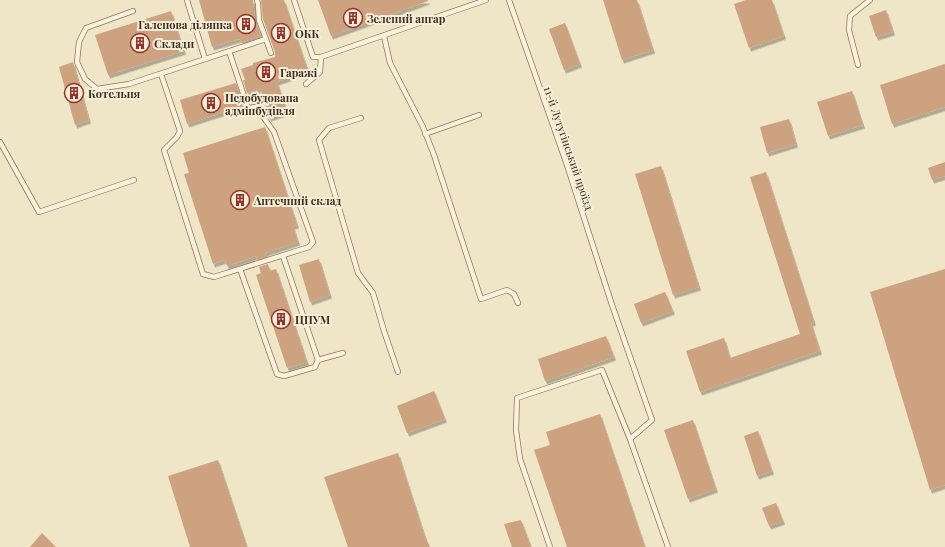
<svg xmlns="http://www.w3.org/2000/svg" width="945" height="547" viewBox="0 0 945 547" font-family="'Playfair Display',serif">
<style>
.building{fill:#cda27e;filter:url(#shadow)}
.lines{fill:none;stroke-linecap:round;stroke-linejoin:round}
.lane-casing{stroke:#8b775c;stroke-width:6}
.lane{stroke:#f9f1db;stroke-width:4.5}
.labels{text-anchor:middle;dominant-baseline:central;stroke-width:4;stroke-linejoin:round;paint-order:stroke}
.poi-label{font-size:11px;font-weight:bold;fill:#3b2e20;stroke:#f6eed7;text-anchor:start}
.street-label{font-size:11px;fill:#3b2e20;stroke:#f6eed7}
</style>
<defs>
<filter id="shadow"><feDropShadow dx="2" dy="3.5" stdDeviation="0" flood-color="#0004"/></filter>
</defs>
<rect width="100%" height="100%" fill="#efe5c7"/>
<path class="building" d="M199,0H253L255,21L261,36L243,42L239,39L212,47Z
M261,0H284L308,71L277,82L287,112L269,118L261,89L247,93L243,80H245L241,69L253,65V63L275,57V52L263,19Z
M318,0H428V1L331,36Z
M603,0H637L653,50L622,60Z
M746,0H772L784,36L749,48L734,4Z
M886,10L893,32L876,37L869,16Z
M171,11L184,51L108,75L95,35Z
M565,23L580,64L564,70L549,29Z
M73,62L89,120L75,125L59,67Z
M945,64V107L892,124L880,85Z
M236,83L243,106L187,124L180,100Z
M852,91L863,125L828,136L817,102Z
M789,119L796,144L767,153L760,127Z
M265,127L297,225L293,226L298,242L265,253L266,257L257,260L256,256L227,266L225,260L213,264L184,174L189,173L183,153Z
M945,162V176L932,180L928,168Z
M661,166L699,287L673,295L635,174Z
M766,172L814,322L811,323L820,351L700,392L686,351L724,338L730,358L800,334L750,177Z
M319,259L330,295L310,302L299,265Z
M268,264L270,271L276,269L307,362L287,368L256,275L261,273L259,267Z
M945,269V485L930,490L870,292Z
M665,292L673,311L641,323L634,304Z
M606,336L614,357L545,381L538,359Z
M434,391L445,419L407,433L397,406Z
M600,414L645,547H567L534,450L550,445L546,432Z
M693,420L716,489L688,499L664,430Z
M758,431L772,471L757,476L744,436Z
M398,453L425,537L430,547H348L324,477Z
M218,460L247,547H190L168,476Z
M776,503L783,521L769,526L762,508Z
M521,520L531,547H512L504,524Z
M42,533L56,547H30Z"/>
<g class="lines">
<defs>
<path id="lane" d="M187,0L205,59
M257,0L258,4L259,20L271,53
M294,0L313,57H321L486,0
M509,0L567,165L611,302L652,420L630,439L668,547
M133,11L86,28L79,42L77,62L85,79L97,89L129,84L266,39
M384,36L390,63L423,127L434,155L481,299L507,290L514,294L518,303
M858,65L849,30L850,16L870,0
M161,74L180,131L177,137L164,150L203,274L214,277L309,247L313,242L274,132L256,107L248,108L229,51
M306,84L320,72L321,57
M361,118L329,128L319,140L358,273L373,293L384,331L398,372
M425,134L479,115
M0,142L39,212L134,180
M240,269L277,374L284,376L315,367L318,360L283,256
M318,360L343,353
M550,547L520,459L516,430L517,398L602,370L630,439"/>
</defs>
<use href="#lane" class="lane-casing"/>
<use href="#lane" class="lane"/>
</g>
<defs>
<symbol id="building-ring" viewBox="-11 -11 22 22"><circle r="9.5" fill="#f6eed7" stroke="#9a312c" stroke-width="1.5"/><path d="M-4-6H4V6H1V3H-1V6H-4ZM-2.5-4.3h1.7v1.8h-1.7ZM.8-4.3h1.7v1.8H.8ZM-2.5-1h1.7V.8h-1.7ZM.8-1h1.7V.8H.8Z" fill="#9a312c"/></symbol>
</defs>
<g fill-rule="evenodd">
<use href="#building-ring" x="342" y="7" width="22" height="22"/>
<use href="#building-ring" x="235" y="13" width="22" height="22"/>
<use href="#building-ring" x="270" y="22" width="22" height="22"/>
<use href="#building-ring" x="129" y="32" width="22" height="22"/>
<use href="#building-ring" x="255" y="61" width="22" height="22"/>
<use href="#building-ring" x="63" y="82" width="22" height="22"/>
<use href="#building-ring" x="200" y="92" width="22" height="22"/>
<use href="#building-ring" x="229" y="189" width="22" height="22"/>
<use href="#building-ring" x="270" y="308" width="22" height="22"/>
</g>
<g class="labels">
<g class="poi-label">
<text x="367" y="18">Зелений ангар</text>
<text x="232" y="24" text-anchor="end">Галенова ділянка</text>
<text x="295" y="33">ОКК</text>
<text x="154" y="43">Склади</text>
<text x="280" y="72">Гаражі</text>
<text x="88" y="93">Котельня</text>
<text x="225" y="97">Недобудована<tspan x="225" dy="13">адмінбудівля</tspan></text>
<text x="254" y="200">Аптечний склад</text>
<text x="295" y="319">ЦПУМ</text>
</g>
<g class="street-label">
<text transform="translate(569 148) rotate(71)">11-й Лутугінський проїзд</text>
</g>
</g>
</svg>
